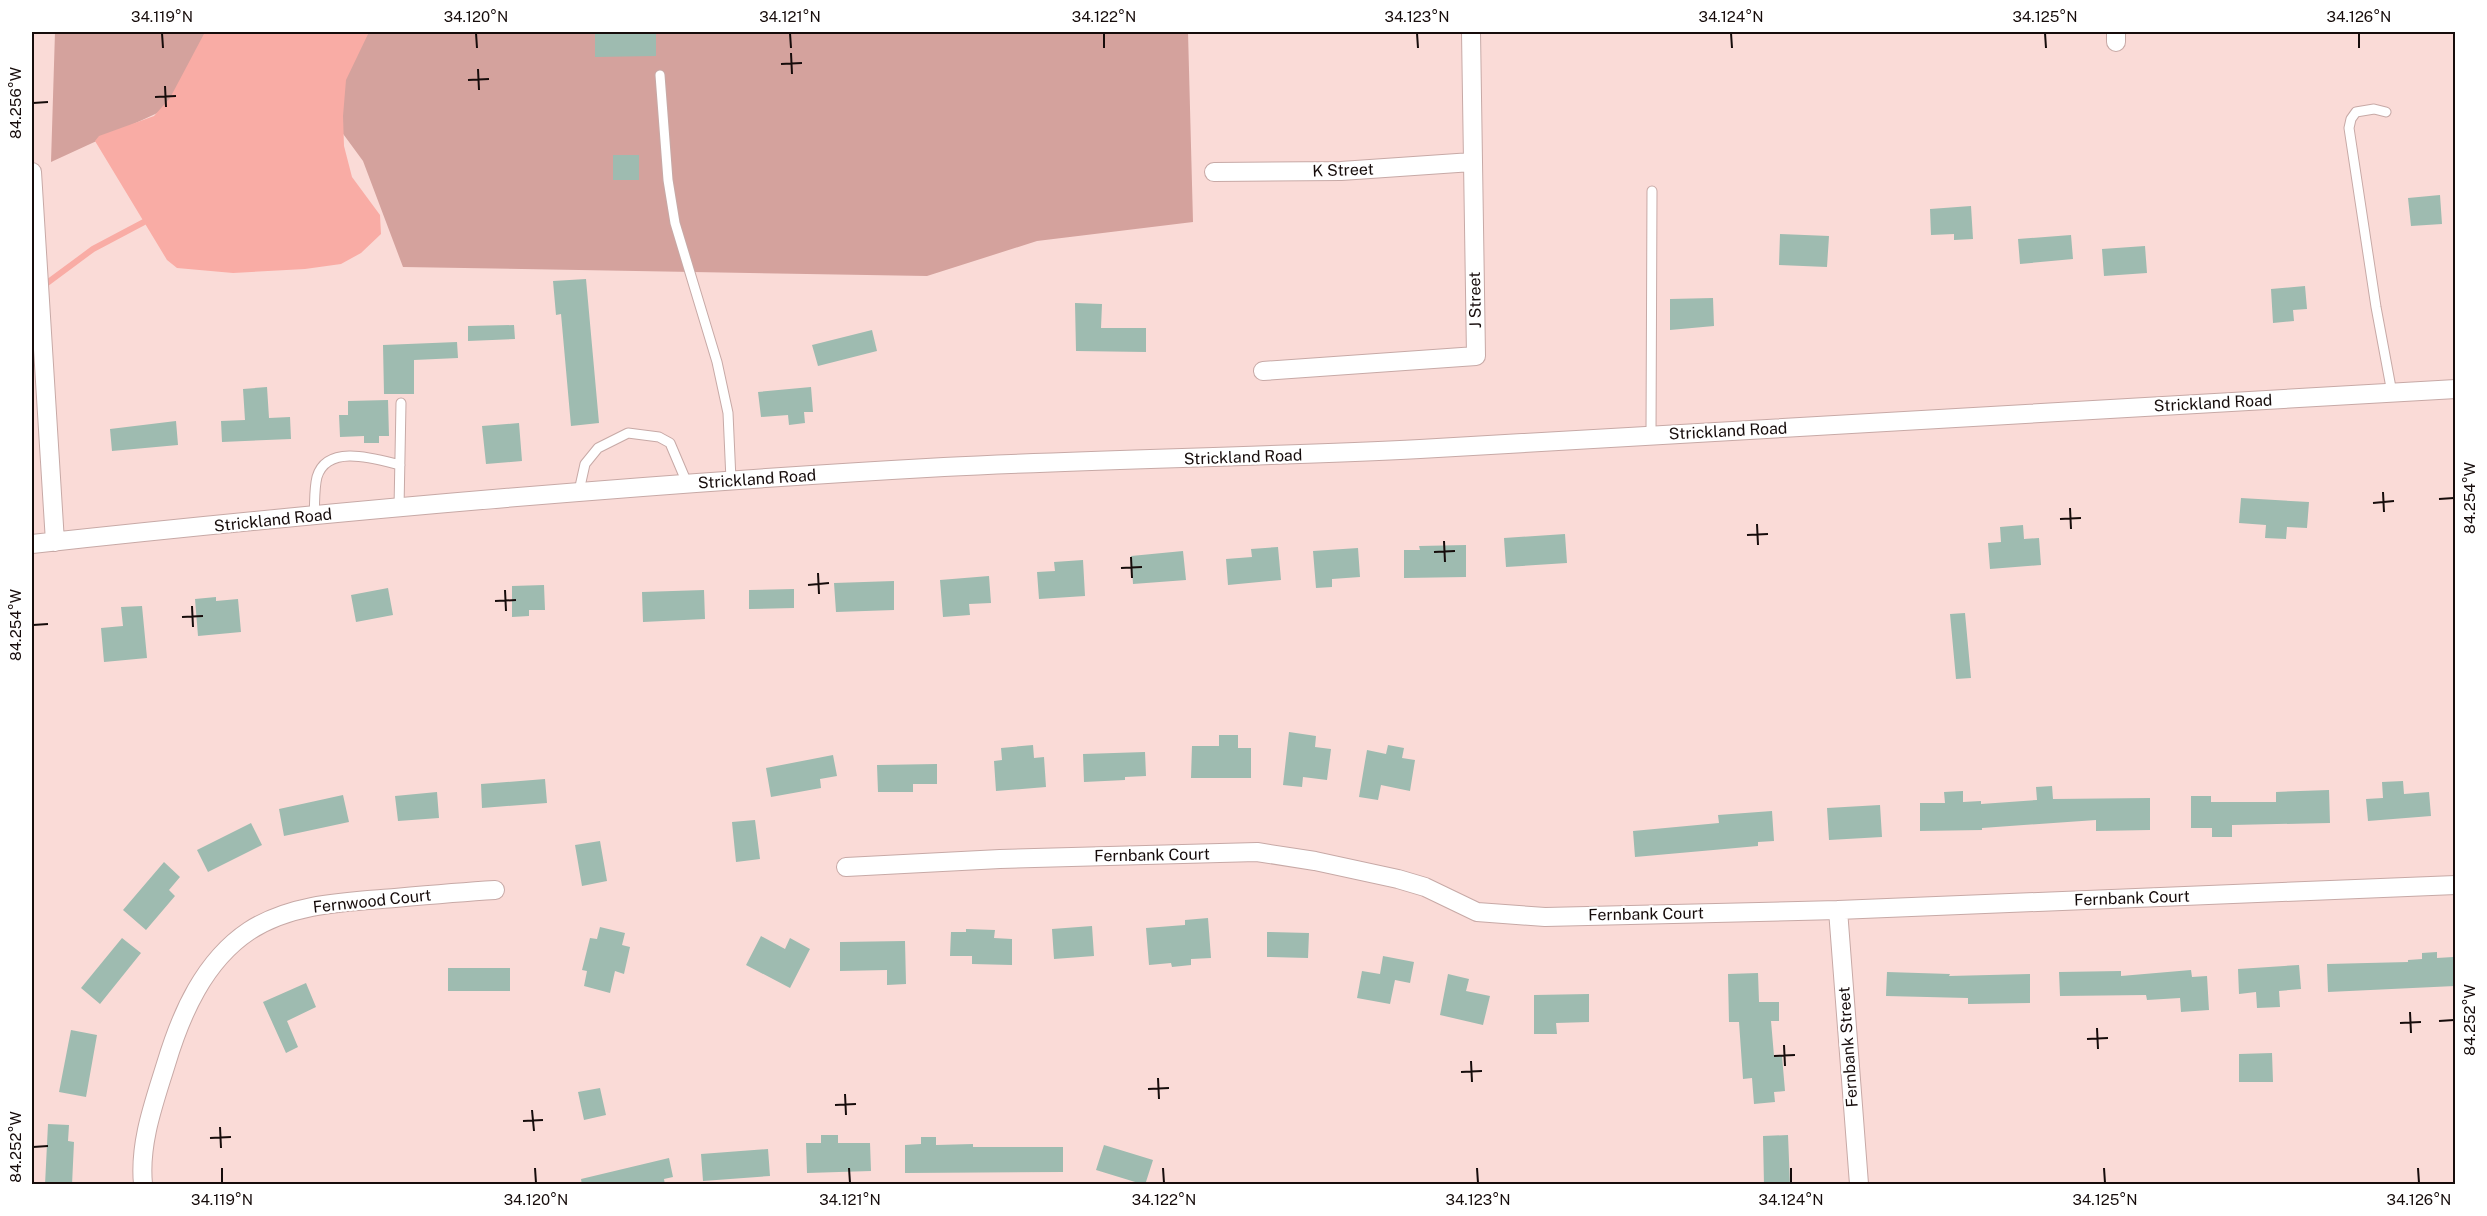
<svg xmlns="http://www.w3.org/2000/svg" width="2487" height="1216" viewBox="0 0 2487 1216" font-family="'Public Sans',sans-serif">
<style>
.green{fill:#d4a29d}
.water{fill:#f9aca5}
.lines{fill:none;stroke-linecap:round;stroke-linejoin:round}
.stream{stroke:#f9aca5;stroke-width:6}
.building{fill:#9ebbb0}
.service-casing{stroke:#c7a9a6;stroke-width:11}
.minor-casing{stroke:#c7a9a6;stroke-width:20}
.service{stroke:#fff;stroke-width:9}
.minor{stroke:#fff;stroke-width:18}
.ticks{fill:none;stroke:#160c0b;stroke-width:2}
.labels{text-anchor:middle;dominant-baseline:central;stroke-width:4.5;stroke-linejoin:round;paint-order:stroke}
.street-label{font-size:16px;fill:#160c0b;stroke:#fff}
.neatline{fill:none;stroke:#160c0b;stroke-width:2}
.ticks-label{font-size:15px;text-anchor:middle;fill:#160c0b}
</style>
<rect width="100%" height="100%" fill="#fadbd7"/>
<path class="green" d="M55,32H1188L1193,222L1037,241L927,276L403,267L363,161L305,82L190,98L51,162Z"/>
<path class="water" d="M205,32H369L346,80L343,116L344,146L352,177L380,215L381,234L361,253L341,264L305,269L233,273L177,268L167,260L95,141L99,136L154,116L170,98Z"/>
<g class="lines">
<path class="stream" d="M43,286L93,249L144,222"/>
</g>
<path class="building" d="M595,32H656V56L595,57Z
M613,155H639V180H613Z
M2440,195L2442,224L2411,226L2408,198Z
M1971,206L1973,239L1954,240V234L1931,235L1930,209Z
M1780,234L1829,236L1827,267L1779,265Z
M2071,235L2073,259L2020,264L2018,239Z
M2145,246L2147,273L2104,276L2102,249Z
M586,279L599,423L571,426L561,314L556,315L553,281Z
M2305,286L2307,309L2293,310L2294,321L2273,323L2271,289Z
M1713,298L1714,326L1670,330V299Z
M1075,303L1102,304L1101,328H1146V352L1076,351Z
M514,325L515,339L468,341V326Z
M872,330L877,351L818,366L812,345Z
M457,342L458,358L414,360V394H384L383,345Z
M267,387L269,418L290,417L291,439L222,442L221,421L245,420L243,389Z
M811,387L813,412H804L805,423L789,425L788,415L761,417L758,392Z
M388,400L389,436H379V443H364V436L340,437L339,415H348V401Z
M176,421L178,445L112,451L110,429Z
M519,423L522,461L486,464L482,426Z
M2241,498L2309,502L2307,528L2287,527L2286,539L2265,538L2266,525L2239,523Z
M2023,525L2024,539L2039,538L2041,565L1990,569L1988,543L2001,542L2000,527Z
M1565,534L1567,563L1506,567L1504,538Z
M1466,545V577L1404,578V550H1420L1419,546Z
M1278,547L1281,580L1228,585L1226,559L1252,557L1251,549Z
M1358,548L1360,577L1332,579V587L1316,588L1313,551Z
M1183,551L1186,580L1133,584L1131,556Z
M1083,560L1085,596L1039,599L1037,572L1055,571L1054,562Z
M989,576L991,603L969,604L970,615L943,617L940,580Z
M894,581V610L836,612L834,583Z
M544,585L545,610H529V616L512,617V586Z
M388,588L393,615L356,622L351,595Z
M794,589V608L749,609V590Z
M704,590L705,619L643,622L642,592Z
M216,597V601L238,599L241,632L198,636L195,599Z
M142,606L147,658L104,662L101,628L123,626L121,607Z
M1965,613L1971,678L1956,679L1950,614Z
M1289,732L1316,736L1315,747L1331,749L1327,780L1303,777L1302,787L1283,785Z
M1219,735H1238V748H1251V778H1191L1192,746H1219Z
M1033,745L1034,758L1044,757L1046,787L996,791L994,761L1002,760L1001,748Z
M1388,745L1404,748L1402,758L1415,760L1410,791L1381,785L1378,800L1359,797L1367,750L1386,754Z
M1145,752L1146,776L1125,777V780L1084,782L1083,754Z
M833,755L837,776L820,779L821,788L771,797L766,768Z
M937,764V784H913V792H878L877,765Z
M545,779L547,803L482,808L481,784Z
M2403,781L2404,794L2429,792L2431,816L2368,821L2366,799L2383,798L2382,782Z
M2052,786L2053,799L2150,798V830L2096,831V820L1982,828V830L1920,831V803H1945L1944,792L1963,791V802L1981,801V804L2037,800L2036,787Z
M2329,790L2330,823L2232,825V837H2212V828H2191V796H2211V802H2276V792Z
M437,792L439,818L398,821L395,796Z
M343,795L349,822L284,836L279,809Z
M1880,805L1882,837L1829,840L1827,808Z
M1772,811L1774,841L1758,842V846L1635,857L1633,831L1719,823L1718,815Z
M755,820L760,859L736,862L732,822Z
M251,823L262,845L208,872L197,850Z
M600,841L607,881L582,886L575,845Z
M164,862L180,877L169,890L175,896L146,930L123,910Z
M1208,918L1211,958L1191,959V965L1172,967L1171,963L1149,965L1146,928L1185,925V920Z
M1092,926L1094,956L1054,959L1052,929Z
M600,927L625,933L622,945L630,947L624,974L615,971L610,993L584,986L587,971L582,970L590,938L597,939Z
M966,929L995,930L994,938L1012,939V965L972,964V956H950L951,932H966Z
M1267,932L1309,933L1308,958L1267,957Z
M761,936L785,949L790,938L810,949L790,988L746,965Z
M122,938L141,953L100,1004L81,988Z
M905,941L906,984L887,985V970L840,971V942Z
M2437,952V958L2453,957L2455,986L2328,992L2327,964L2408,962V960L2422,959V953Z
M1383,956L1414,962L1410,983L1395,980L1390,1004L1357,998L1362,971L1380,974Z
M2299,965L2301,989L2279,991L2280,1007L2257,1008L2256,992L2239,994L2238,969Z
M448,968H510V991H448Z
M2191,970L2192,977L2207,976L2209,1010L2181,1012L2180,998L2147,1000L2146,995L2060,996L2059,972L2121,971V976Z
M1887,972L1950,974L1949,976L2030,974V1003L1968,1004V998L1886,996Z
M1758,973L1759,1002H1779V1021H1771L1774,1056H1782L1785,1091L1774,1092L1775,1102L1754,1104L1752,1078L1743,1079L1739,1022H1729L1728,974Z
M1448,974L1469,979L1466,991L1490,996L1483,1025L1440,1015Z
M306,983L316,1007L287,1021L298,1047L286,1053L263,1002Z
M1589,994V1022L1556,1023L1557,1034H1534V995Z
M71,1030L97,1035L86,1097L59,1092Z
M2272,1053L2273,1082H2239V1054Z
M600,1088L606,1115L584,1120L578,1092Z
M48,1124L69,1125L68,1141L74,1142L72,1185H45Z
M821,1135H838V1143H870L871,1171L807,1173L806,1143H821Z
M1788,1135L1790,1185H1764L1763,1136Z
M921,1137H936V1145L973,1144V1147H1063V1172L905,1173V1145L921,1144Z
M1104,1145L1153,1160L1145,1185L1096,1170Z
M768,1149L770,1176L703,1181L701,1154Z
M669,1158L673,1177L664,1179L665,1185H582L581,1179Z"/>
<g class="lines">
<defs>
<path id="service" d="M660,75L668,180L675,223L717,362L728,413L731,480
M2386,112L2374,109L2356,112L2351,119L2349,128L2376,307L2392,393
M1651,435L1652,191
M579,491L585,464L598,448L628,433L659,437L670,443L687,483
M399,508L401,403
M314,515C315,503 314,489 317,477C327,443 376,459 400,465"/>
<path id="minor" d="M2116,32V42
M32,172L55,542
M1214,172L1341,171L1472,162
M1263,371L1476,356L1471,32
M32,544C335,511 639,484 944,467C1102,459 1261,457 1420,449C1765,432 2110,409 2456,389
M846,867L1000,859L1257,852L1315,861L1398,879L1425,887L1477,912L1545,917L1838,910L2456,885
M1838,910L1859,1184
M143,1184C139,1143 154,1103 166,1064C181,1014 204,961 249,931C292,903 346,902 395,898C428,895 462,892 495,890"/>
</defs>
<use href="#service" class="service-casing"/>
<use href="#minor" class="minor-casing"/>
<use href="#service" class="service"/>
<use href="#minor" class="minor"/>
</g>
<path class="ticks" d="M162,33L163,48M476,33L477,48M790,33L791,48M1104,33V48M1417,33L1418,48M1731,33L1732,48M2045,33L2046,48M2359,33V48M791,53L792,74M781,64L802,63M478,69L479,90M468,80L489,79M165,86L166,107M155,97L176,96M33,103L48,102M2383,492L2384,512M2439,499L2454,498M2373,503L2394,501M2070,508L2071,529M2060,519L2081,518M1757,524L1758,545M1747,535L1768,534M1444,541L1445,562M1434,552L1455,551M1131,557L1132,578M1121,568L1142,567M818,573L819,594M808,585L829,583M505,590L506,611M495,601L516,600M192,606L193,627M182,617L203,616M33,625L48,624M2410,1012L2411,1033M2439,1021L2454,1020M2400,1023L2421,1022M2097,1028L2098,1049M2087,1039L2108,1038M1784,1045L1785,1066M1774,1056L1795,1055M1471,1061L1472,1082M1461,1072L1482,1071M1158,1078L1159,1099M1148,1089L1169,1088M845,1094L846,1115M835,1105L856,1104M532,1110L534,1131M523,1121L543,1120M220,1127L221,1148M210,1138L231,1137M33,1147L48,1146M222,1168V1183M535,1168L536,1183M849,1168L850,1183M1163,1168L1164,1183M1477,1168L1478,1183M1791,1168V1183M2104,1168L2105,1183M2418,1168L2419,1183"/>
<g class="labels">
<g class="street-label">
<text transform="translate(1343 170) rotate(-2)">K Street</text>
<text transform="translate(1475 300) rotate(-91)">J Street</text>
<text transform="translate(2213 403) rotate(-3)">Strickland Road</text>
<text transform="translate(1728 431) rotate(-3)">Strickland Road</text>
<text transform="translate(1243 457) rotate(-2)">Strickland Road</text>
<text transform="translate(757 479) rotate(-4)">Strickland Road</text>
<text transform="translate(273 520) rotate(-6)">Strickland Road</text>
<text transform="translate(1152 855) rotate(-1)">Fernbank Court</text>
<text transform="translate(2132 898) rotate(-2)">Fernbank Court</text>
<text transform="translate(372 901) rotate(-6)">Fernwood Court</text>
<text transform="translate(1646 914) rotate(-1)">Fernbank Court</text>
<text transform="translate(1848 1047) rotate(-94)">Fernbank Street</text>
</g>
</g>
<rect width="2487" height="1216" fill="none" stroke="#ffffff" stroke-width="66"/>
<rect x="33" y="33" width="2421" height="1150" class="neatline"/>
<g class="ticks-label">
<text x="162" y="22">34.119°N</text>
<text x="476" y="22">34.120°N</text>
<text x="790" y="22">34.121°N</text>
<text x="1104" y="22">34.122°N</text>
<text x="1417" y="22">34.123°N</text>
<text x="1731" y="22">34.124°N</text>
<text x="2045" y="22">34.125°N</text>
<text x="2359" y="22">34.126°N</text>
<text transform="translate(16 103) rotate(-90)" y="5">84.256°W</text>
<text transform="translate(2470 498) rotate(-90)" y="5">84.254°W</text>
<text transform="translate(16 625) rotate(-90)" y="5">84.254°W</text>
<text transform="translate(2470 1020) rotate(-90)" y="5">84.252°W</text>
<text transform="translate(16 1147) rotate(-90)" y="5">84.252°W</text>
<text x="222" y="1205">34.119°N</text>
<text x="536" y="1205">34.120°N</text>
<text x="850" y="1205">34.121°N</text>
<text x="1164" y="1205">34.122°N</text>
<text x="1478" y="1205">34.123°N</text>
<text x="1791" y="1205">34.124°N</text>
<text x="2105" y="1205">34.125°N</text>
<text x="2419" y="1205">34.126°N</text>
</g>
</svg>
